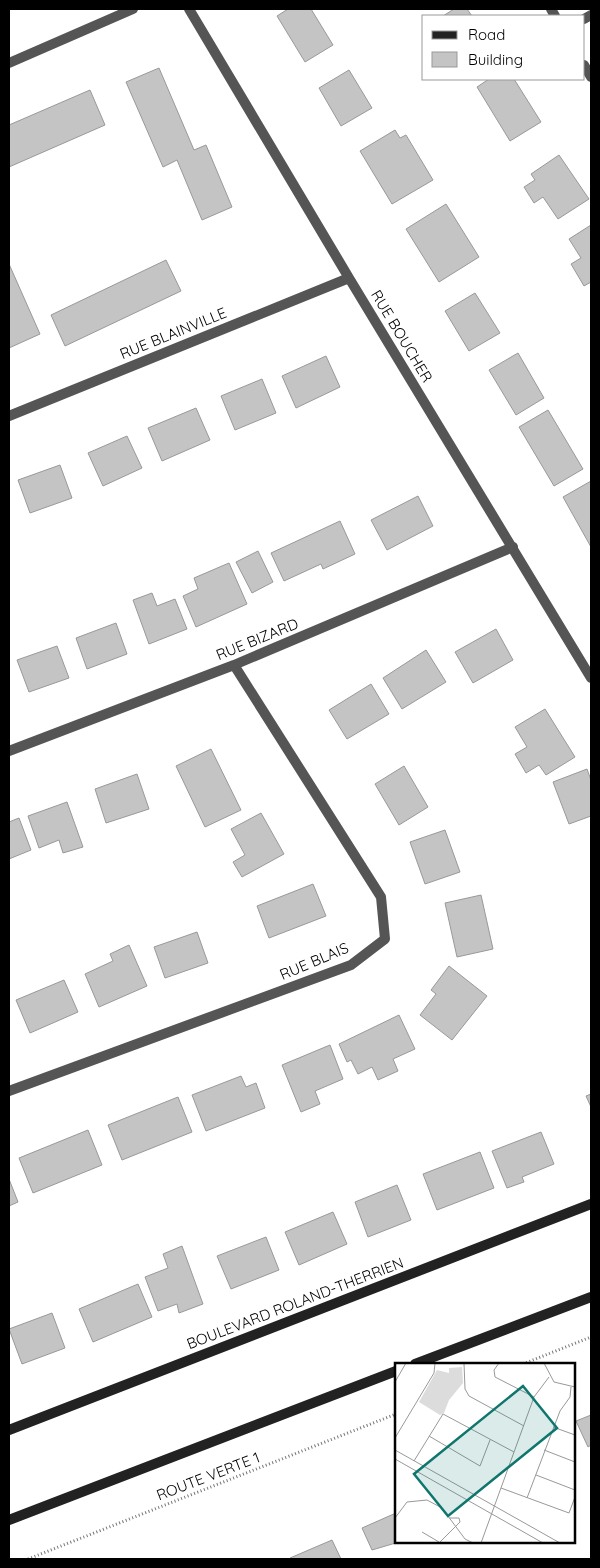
<svg xmlns="http://www.w3.org/2000/svg" width="600" height="1568" viewBox="0 0 600 1568" font-family="Quicksand,sans-serif">
<style>
.building{fill:#c4c4c4;stroke:#999}
.lines{fill:none;stroke-linecap:round;stroke-linejoin:round}
.path{stroke:#777;stroke-width:3;stroke-dasharray:1 2.5;stroke-linecap:butt}
.street{stroke:#555;stroke-width:10}
.secondary{stroke:#222;stroke-width:10}
.labels{text-anchor:middle;dominant-baseline:central;stroke-width:5;stroke-linejoin:round;paint-order:stroke}
.street-label{font-size:15px;fill:#000;stroke:#fff}
.inset-road{fill:none;stroke:#999;stroke-width:1}
.view{fill:#0f766e;fill-opacity:0.15;stroke:#0f766e;stroke-width:2.5}
.inset-edge{fill:none;stroke:#000;stroke-width:2.5}
</style>
<rect width="100%" height="100%" fill="#fff"/>
<path class="building" d="M288,9H311L333,45L305,62L277,16Z
M454,9H467L472,16H443Z
M159,68L194,150L206,145L232,207L202,220L177,160L163,167L126,82Z
M349,70L372,108L341,126L319,88Z
M489,79H514L541,122L510,141L477,87Z
M90,90L105,125L9,167V125Z
M395,130L400,138L406,135L433,180L392,204L360,151Z
M559,155L589,199L558,219L543,197L534,203L524,187L535,180L531,174Z
M446,204L479,257L439,282L406,229Z
M591,225V282L584,286L571,264L581,258L569,239Z
M166,260L181,291L65,346L51,315Z
M9,264L40,334L9,348Z
M475,293L500,333L469,351L445,311Z
M518,353L544,398L516,415L489,370Z
M326,356L340,387L296,408L282,376Z
M262,379L276,413L235,430L221,396Z
M196,408L210,440L162,461L148,428Z
M548,410L583,469L554,486L519,427Z
M127,436L142,468L103,486L88,453Z
M60,465L72,498L30,513L18,480Z
M591,481V547L563,497Z
M418,496L433,526L387,550L371,520Z
M340,521L355,554L323,569L321,564L284,581L271,553Z
M258,551L273,582L252,593L236,562Z
M229,563L247,604L196,627L183,596L198,589L194,578Z
M152,593L157,606L175,599L187,629L149,644L133,600Z
M116,623L127,654L87,669L76,638Z
M496,629L513,660L473,683L455,652Z
M57,646L69,678L29,692L17,660Z
M426,650L446,682L402,709L383,678Z
M371,684L389,714L347,739L329,710Z
M545,709L575,757L546,775L539,765L526,773L515,754L527,747L515,727Z
M211,749L241,810L205,827L176,766Z
M404,766L428,807L399,825L375,784Z
M587,769L591,780V816L569,824L553,782Z
M137,774L149,809L106,823L95,789Z
M67,802L83,847L63,853L59,840L39,848L28,816Z
M261,813L284,854L242,877L233,862L245,855L231,829Z
M19,818L31,850L9,859V822Z
M445,830L460,872L425,884L410,842Z
M313,884L326,916L269,938L257,906Z
M481,895L493,949L457,957L445,903Z
M197,932L208,963L165,978L154,947Z
M129,945L147,986L99,1007L85,974L113,961L110,954Z
M449,966L487,996L452,1040L420,1015L436,994L431,990Z
M64,980L78,1012L30,1033L16,1000Z
M399,1015L415,1049L393,1059L398,1071L378,1080L372,1067L358,1074L351,1060L347,1062L339,1044Z
M330,1045L343,1079L315,1091L320,1104L301,1112L282,1065Z
M241,1076L246,1087L256,1083L265,1108L206,1131L192,1095Z
M591,1094V1107L586,1096Z
M178,1097L192,1132L122,1160L108,1125Z
M88,1130L102,1165L33,1193L19,1158Z
M541,1132L554,1164L522,1177L524,1182L507,1188L492,1151Z
M480,1152L494,1188L437,1210L423,1174Z
M9,1179L18,1202L9,1206Z
M397,1185L411,1220L368,1237L355,1202Z
M333,1212L347,1244L299,1265L285,1232Z
M266,1237L279,1270L231,1289L217,1256Z
M182,1246L203,1304L179,1313L177,1304L158,1311L145,1277L168,1268L163,1254Z
M138,1284L152,1317L93,1342L79,1309Z
M52,1313L65,1348L22,1364L9,1329Z
M591,1415V1445L588,1447L576,1421Z
M396,1513V1542H399L372,1550L362,1528Z
M332,1540L341,1559H291L290,1558Z"/>
<g class="lines">
<path class="path" d="M523,1364L591,1337
M28,1559L396,1414"/>
<path class="street" d="M189,9L349,278L591,678
M551,9L555,16
M584,19L591,15
M9,63L133,9
M584,65L591,77
M9,416L349,278
M9,751L234,665L513,547
M9,1091L351,965L385,939L381,897L234,665"/>
<path class="secondary" d="M415,1364L591,1297
M9,1430L591,1204
M9,1520L396,1371"/>
</g>
<g class="labels">
<g class="street-label">
<text transform="translate(173 333) rotate(-22)">RUE BLAINVILLE</text>
<text transform="translate(402 336) rotate(59)">RUE BOUCHER</text>
<text transform="translate(257 639) rotate(-22)">RUE BIZARD</text>
<text transform="translate(314 961) rotate(-23)">RUE BLAIS</text>
<text transform="translate(295 1303) rotate(-21)">BOULEVARD ROLAND-THERRIEN</text>
<text transform="translate(208 1476) rotate(-21)">ROUTE VERTE 1</text>
</g>
</g>
<g transform="translate(395 1363)">
<rect width="180" height="180" fill="#fff"/>
<path d="M67,4L68,20L54,37L49,50L45,52L24,39L42,7L54,10V5Z" fill="#dcdcdc"/>
<path class="inset-road" d="M69,0L70,26L74,33L129,63M104,0L99,7L100,14L139,34M149,0L159,19L180,24M0,19L11,0M158,64L180,72M34,73L85,103L95,77M0,75L39,10L40,0M0,87L165,180M149,87L180,99M0,96L148,180M19,98L48,51L119,89M141,112L180,127M106,125L174,150L180,134M132,135L165,48L175,34L176,24M0,155L12,139L32,137L47,145L70,176L78,180M27,169L44,179M44,180L65,159L64,155H54M86,180L139,34L154,14"/>
<path class="view" d="M128,23L162,65L53,153L19,111Z"/>
<rect width="180" height="180" class="inset-edge"/>
</g>
<rect width="600" height="1568" fill="none" stroke="#000000" stroke-width="20"/>
<rect x="422" y="15" width="162" height="65" fill="#ffffff" stroke="#999999"/>
<rect x="432" y="31" width="25" height="8" fill="#222222" stroke="#999999"/>
<text x="468" y="40" font-size="15" fill="#000000">Road</text>
<rect x="432" y="52" width="25" height="15" fill="#c4c4c4" stroke="#999999"/>
<text x="468" y="65" font-size="15" fill="#000000">Building</text>
</svg>
